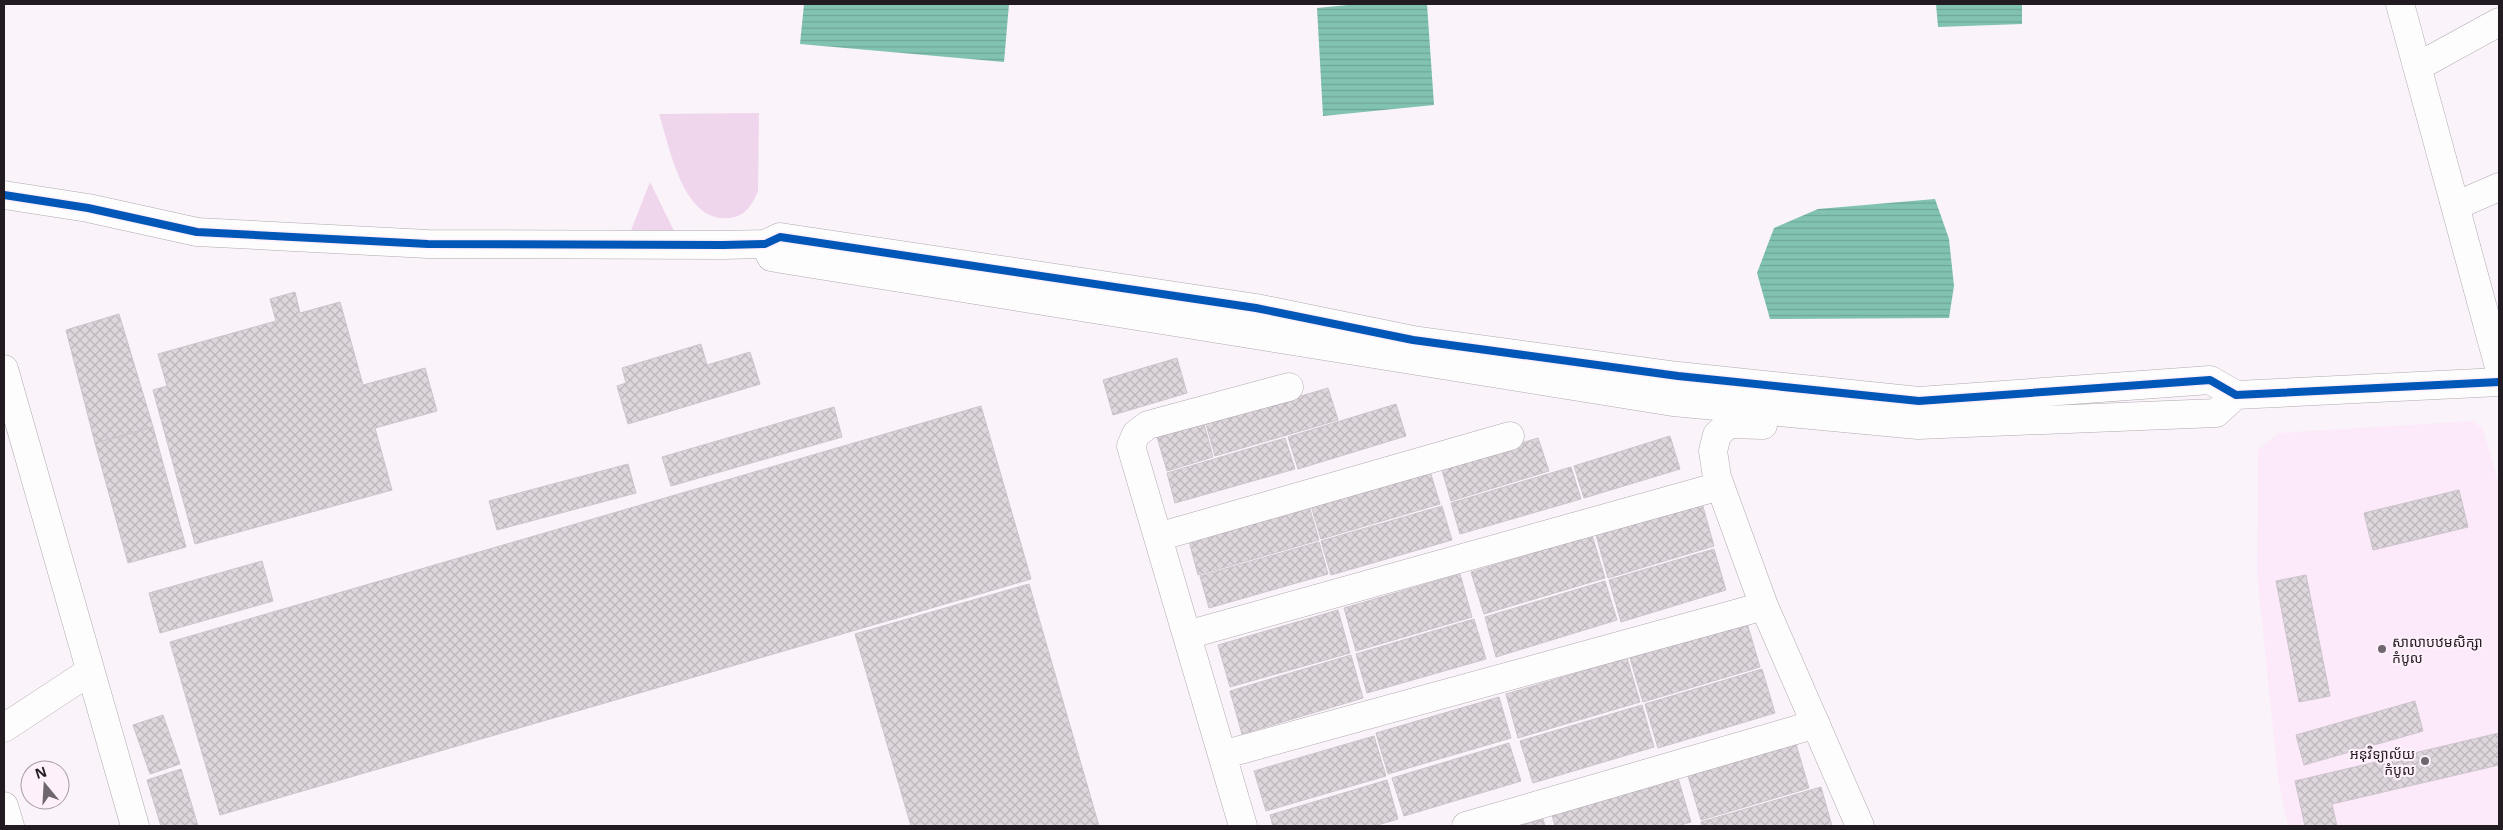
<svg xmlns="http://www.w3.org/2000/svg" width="2503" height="830" font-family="'Open Sans','Noto Sans Khmer',sans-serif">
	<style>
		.built { fill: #fceafa }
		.green { fill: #f0d6ed }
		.water { fill: url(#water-rules) }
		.building { fill: url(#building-cross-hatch); stroke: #ccc4ca }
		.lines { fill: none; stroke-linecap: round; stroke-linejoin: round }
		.minor-casing { stroke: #b0a9af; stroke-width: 29 }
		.minor { stroke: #fefdfe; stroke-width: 28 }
		.cycleway-casing { stroke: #fdf0fb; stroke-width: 11 }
		.cycleway { stroke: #0057b8; stroke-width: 8 }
		.poi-dot { fill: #6e676d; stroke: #fdf0fb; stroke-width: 2 }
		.labels { text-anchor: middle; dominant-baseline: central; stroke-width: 4.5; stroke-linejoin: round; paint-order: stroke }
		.poi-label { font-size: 14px; fill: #231b22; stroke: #fdf0fb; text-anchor: start }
	</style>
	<defs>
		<pattern id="water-rules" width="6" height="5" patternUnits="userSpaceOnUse" patternTransform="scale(1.25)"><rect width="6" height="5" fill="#81c3b0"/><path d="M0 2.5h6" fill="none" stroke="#6fa797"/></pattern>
		<pattern id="building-cross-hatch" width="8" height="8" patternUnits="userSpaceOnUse" patternTransform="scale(1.25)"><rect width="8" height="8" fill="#ddd6dc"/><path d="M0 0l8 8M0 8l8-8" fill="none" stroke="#bdb7bc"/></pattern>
	</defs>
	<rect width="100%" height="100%" fill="#faf3f9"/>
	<path class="built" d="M 2473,421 L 2483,429 L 2499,485 L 2499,826 L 2288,826 L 2278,778 L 2257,572 L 2258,450 L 2278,433 Z"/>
	<path class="green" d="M 759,113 L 758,191 C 753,204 745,217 729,218 C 683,223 670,148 659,114 Z
		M 650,182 L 679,241 L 628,238 Z"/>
	<path class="water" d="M 804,4 L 1009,4 L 1004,62 L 800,44 Z
		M 1358,4 L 1427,4 L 1434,105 L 1323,116 L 1317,8 Z
		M 1936,4 L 2022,4 L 2022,24 L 1938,27 Z
		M 1935,199 L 1949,239 L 1954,286 L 1949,318 L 1770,319 L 1757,273 L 1774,228 L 1818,209 Z"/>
	<path class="building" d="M 295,292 L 300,313 L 340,302 L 363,385 L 425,368 L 437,411 L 375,428 L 392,490 L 195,544 L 153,390 L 167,386 L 158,354 L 276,321 L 270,299 Z
		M 119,314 L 153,427 L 95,443 L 66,330 Z
		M 701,344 L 707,365 L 750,352 L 760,384 L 628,424 L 617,386 L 626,383 L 622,368 Z
		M 1177,358 L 1187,393 L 1113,415 L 1103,380 Z
		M 1328,388 L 1338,420 L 1215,456 L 1206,424 Z
		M 1396,404 L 1406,436 L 1298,469 L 1288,437 Z
		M 981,406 L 1031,579 L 220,815 L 170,642 Z
		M 834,407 L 842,437 L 671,486 L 662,457 Z
		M 1204,424 L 1213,457 L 1167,471 L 1157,437 Z
		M 153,427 L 186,547 L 128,563 L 95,443 Z
		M 1670,436 L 1680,469 L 1584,498 L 1574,466 Z
		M 1285,438 L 1295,469 L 1175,503 L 1167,473 Z
		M 1538,438 L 1549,471 L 1451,501 L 1441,467 Z
		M 628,464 L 636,493 L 497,530 L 489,501 Z
		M 1571,467 L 1581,499 L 1460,534 L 1451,503 Z
		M 1430,471 L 1440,504 L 1321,539 L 1311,506 Z
		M 2459,490 L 2468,527 L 2373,550 L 2364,513 Z
		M 1702,503 L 1714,546 L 1608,578 L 1596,535 Z
		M 1309,506 L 1319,540 L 1198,575 L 1189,541 Z
		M 1442,506 L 1452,540 L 1331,575 L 1321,541 Z
		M 1592,535 L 1605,578 L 1484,614 L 1471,572 Z
		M 1319,542 L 1328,574 L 1209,608 L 1200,576 Z
		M 1714,549 L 1726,590 L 1621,622 L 1609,580 Z
		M 262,561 L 273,601 L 160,633 L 149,593 Z
		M 1460,574 L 1472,617 L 1356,651 L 1344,608 Z
		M 2306,575 L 2330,696 L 2299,702 L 2276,581 Z
		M 1605,581 L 1617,620 L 1496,657 L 1485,617 Z
		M 1029,584 L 1099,826 L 911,826 L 855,634 Z
		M 1338,610 L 1350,653 L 1230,687 L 1218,645 Z
		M 1474,619 L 1486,659 L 1367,693 L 1356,654 Z
		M 1747,623 L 1760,667 L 1643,702 L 1630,658 Z
		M 1351,655 L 1363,698 L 1242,734 L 1230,691 Z
		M 1627,658 L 1640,702 L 1518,738 L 1506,694 Z
		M 1762,669 L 1775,713 L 1658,748 L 1645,704 Z
		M 1499,697 L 1511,738 L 1388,774 L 1376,733 Z
		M 2415,701 L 2423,731 L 2304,765 L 2296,735 Z
		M 1642,705 L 1654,747 L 1533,783 L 1520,741 Z
		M 163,715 L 180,764 L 150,774 L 133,725 Z
		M 2499,733 L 2499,765 L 2332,804 L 2337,826 L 2305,826 L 2295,781 Z
		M 1374,736 L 1386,776 L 1266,811 L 1254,771 Z
		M 1509,743 L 1521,781 L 1404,816 L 1392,778 Z
		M 1796,744 L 1809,788 L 1701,820 L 1688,776 Z
		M 181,769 L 198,826 L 161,826 L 147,780 Z
		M 1678,778 L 1691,822 L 1678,826 L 1555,826 L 1552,815 Z
		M 1387,780 L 1398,819 L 1374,826 L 1273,826 L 1270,815 Z
		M 1821,787 L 1832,826 L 1702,826 L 1701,822 Z
		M 1543,819 L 1545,826 L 1518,826 Z"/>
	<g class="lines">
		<defs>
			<path id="minor" d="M 2400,4 L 2499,367
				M 2417,67 L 2499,22
				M 4,195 L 88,208 L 197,232 L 428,244 L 723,245 L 765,244 L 780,237 L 1256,308 L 1413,340 L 1678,376 L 1919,401 L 2210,380 L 2236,395 L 2499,382
				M 2455,206 L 2499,187
				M 765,244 L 771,257 L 782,259 L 1673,402 L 1918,425 L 2216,413 L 2236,395
				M 4,369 L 135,826
				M 1763,425 L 1728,424 L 1717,435 L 1713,451 L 1717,477 L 1764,606 L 1860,826
				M 1158,537 L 1510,436
				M 1187,635 L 1720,486
				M 4,728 L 89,672
				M 1222,755 L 1764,606
				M 4,806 L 10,826
				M 1243,826 L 1131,446 L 1136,434 L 1148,425 L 1289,387
				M 1466,826 L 1816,724"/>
		</defs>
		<use href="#minor" class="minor-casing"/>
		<use href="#minor" class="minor"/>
		<defs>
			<path id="cycleway" d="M 4,195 L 88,208 L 197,232 L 428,244 L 723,245 L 765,244 L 780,237 L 1256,308 L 1413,340 L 1678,376 L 1919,401 L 2210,380 L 2236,395 L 2499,382"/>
		</defs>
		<use href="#cycleway" class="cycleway-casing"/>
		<use href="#cycleway" class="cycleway"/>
	</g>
	<g class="poi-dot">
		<circle cx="2382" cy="649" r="5"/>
		<circle cx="2425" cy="761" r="5"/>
	</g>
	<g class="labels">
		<g class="poi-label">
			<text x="2392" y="641">សាលាបឋមសិក្សា<tspan x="2392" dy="16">កំបូល</tspan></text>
			<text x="2415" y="753" text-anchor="end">អនុវិទ្យាល័យ<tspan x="2415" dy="16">កំបូល</tspan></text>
		</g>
	</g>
	<rect width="2503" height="830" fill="none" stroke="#231b22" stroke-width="10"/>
	<g transform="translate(45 785) rotate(342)"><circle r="24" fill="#fdf0fb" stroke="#a69ba4"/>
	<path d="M0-4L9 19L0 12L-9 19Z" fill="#6e676d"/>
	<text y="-8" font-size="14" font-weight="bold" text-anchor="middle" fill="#231b22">N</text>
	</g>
</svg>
